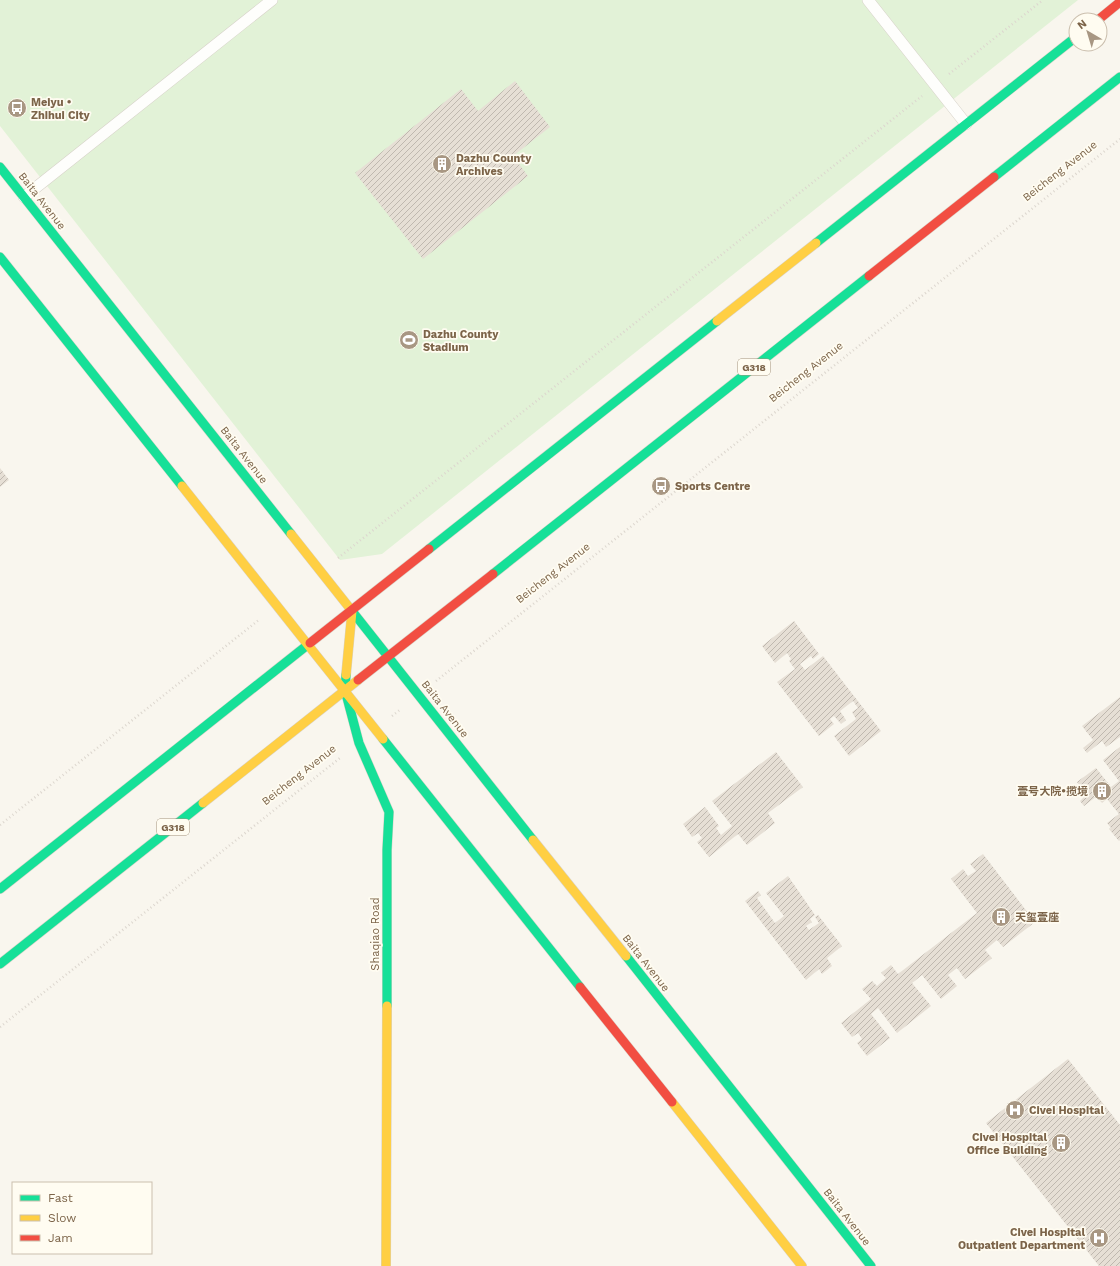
<svg xmlns="http://www.w3.org/2000/svg" width="1120" height="1266" font-family="'Work Sans','Noto Sans SC',sans-serif">
	<style>
		.green { fill: #e2f2d7 }
		.building { fill: url(#building-hatch) }
		.lines { fill: none; stroke-linecap: round; stroke-linejoin: round }
		.lane-casing { stroke: #d7d2c9; stroke-width: 12 }
		.fast-casing { stroke: #d8d2c8; stroke-width: 10 }
		.slow-casing { stroke: #d8d2c8; stroke-width: 10 }
		.jam-casing { stroke: #d8d2c8; stroke-width: 10 }
		.path { stroke: #dcd6ce; stroke-width: 2.5; stroke-dasharray: 1 3; stroke-linecap: butt }
		.lane { stroke: #fefefc; stroke-width: 11 }
		.fast { stroke: #16e098; stroke-width: 9 }
		.slow { stroke: #ffcf43; stroke-width: 9 }
		.jam { stroke: #f24e42; stroke-width: 9 }
		.labels { text-anchor: middle; dominant-baseline: central; stroke-width: 3.5; stroke-linejoin: round; paint-order: stroke }
		.shield { fill: #fffcf1; stroke: #a3927b; stroke-width: 1 }
		.shield-label { font-size: 10px; font-weight: bold; fill: #7c6449 }
		.poi-label { font-size: 11px; font-weight: bold; fill: #7c6449; stroke: #fffcf1; text-anchor: start }
		.street-label { font-size: 11px; fill: #7c6449; stroke: #fffcf1 }
	</style>
	<defs>
		<pattern id="building-hatch" width="6" height="6" patternUnits="userSpaceOnUse"><rect width="6" height="6" fill="#e6dfd5"/><path d="M-1 1l2-2M0 6l6-6M5 7l2-2" fill="none" stroke="#bfb8af"/></pattern>
	</defs>
	<rect width="100%" height="100%" fill="#f9f6ee"/>
	<path class="green" d="M 0,0 L 1078,0 L 382,554 L 340,560 L 0,126 Z"/>
	<path class="building" d="M 515,81 L 550,127 L 513,156 L 528,176 L 423,259 L 355,173 L 461,89 L 478,111 Z
		M 0,468 L 9,480 L 0,487 Z
		M 794,621 L 819,654 L 813,659 L 811,656 L 800,664 L 805,670 L 823,656 L 881,731 L 849,756 L 834,736 L 856,719 L 852,712 L 858,708 L 853,701 L 840,711 L 846,720 L 841,724 L 834,716 L 830,719 L 834,724 L 819,736 L 777,682 L 795,669 L 789,661 L 791,659 L 787,653 L 775,663 L 762,646 Z
		M 1120,697 L 1120,737 L 1106,747 L 1102,741 L 1087,753 L 1083,748 L 1093,740 L 1082,726 Z
		M 1120,747 L 1120,840 L 1119,841 L 1109,829 L 1111,828 L 1107,823 L 1119,814 L 1107,799 L 1102,803 L 1097,796 L 1084,806 L 1080,801 L 1086,795 L 1077,782 L 1096,768 L 1111,787 L 1119,781 L 1103,760 Z
		M 776,752 L 803,787 L 768,813 L 775,823 L 747,845 L 738,834 L 709,857 L 697,842 L 702,838 L 698,833 L 692,837 L 683,824 L 705,807 L 719,826 L 716,828 L 721,835 L 732,826 L 712,801 Z
		M 983,854 L 1035,922 L 1003,947 L 997,940 L 985,950 L 992,958 L 965,979 L 957,968 L 948,975 L 957,986 L 941,999 L 922,975 L 912,983 L 931,1006 L 897,1033 L 878,1008 L 871,1014 L 890,1038 L 867,1056 L 857,1043 L 862,1039 L 858,1033 L 852,1037 L 841,1023 L 871,999 L 862,989 L 872,981 L 877,986 L 886,978 L 881,973 L 891,965 L 898,974 L 977,913 L 951,879 L 963,869 L 968,876 L 976,871 L 970,864 Z
		M 788,876 L 815,915 L 810,919 L 812,922 L 806,926 L 809,930 L 819,923 L 815,917 L 818,915 L 842,946 L 827,958 L 832,966 L 822,974 L 819,969 L 806,980 L 745,901 L 758,891 L 761,895 L 757,898 L 775,923 L 784,916 L 766,893 Z
		M 1068,1059 L 1120,1125 L 1120,1266 L 1099,1266 L 986,1123 Z"/>
	<g class="lines">
		<defs>
			<path id="lane" d="M 868,0 L 966,124
				M 24,197 L 272,0"/>
			<path id="fast" d="M 0,167 L 291,534
				M 994,177 L 1120,77
				M 816,243 L 1076,37
				M 0,257 L 182,486
				M 429,549 L 717,321
				M 493,574 L 869,276
				M 352,611 L 533,840
				M 346,675 L 345,690 L 359,743 L 389,812 L 387,850 L 387,1006
				M 383,739 L 580,987
				M 0,889 L 310,643
				M 626,956 L 871,1266
				M 0,964 L 203,803"/>
			<path id="slow" d="M 717,321 L 816,243
				M 182,486 L 308,645
				M 291,534 L 352,611 L 346,675
				M 308,645 L 383,739
				M 203,803 L 358,680
				M 533,840 L 626,956
				M 672,1102 L 802,1266
				M 386,1266 L 387,1006"/>
			<path id="jam" d="M 1098,20 L 1120,2
				M 869,276 L 994,177
				M 310,643 L 429,549
				M 358,680 L 493,574
				M 580,987 L 672,1102"/>
		</defs>
		<use href="#lane" class="lane-casing"/>
		<use href="#fast" class="fast-casing"/>
		<use href="#slow" class="slow-casing"/>
		<use href="#jam" class="jam-casing"/>
		<path class="path" d="M 949,74 L 1043,0
			M 338,558 L 922,96
			M 436,681 L 1120,139
			M 392,716 L 401,709
			M 0,825 L 260,619
			M 0,1027 L 340,758"/>
		<use href="#lane" class="lane"/>
		<use href="#fast" class="fast"/>
		<use href="#slow" class="slow"/>
		<use href="#jam" class="jam"/>
	</g>
	<defs>
		<symbol id="bus-disc" viewBox="-11 -11 22 22"><circle r="9.5" fill="#a89783" stroke="#fffcf1"/><path d="M-5-6H5V4H4V6H2V4H-2V6H-4V4H-5ZM-3.5-4V0h7V-4ZM-3.5 1.2v1.5H-2V1.2ZM2 1.2v1.5H3.5V1.2Z" fill="#fff"/></symbol>
		<symbol id="building-disc" viewBox="-11 -11 22 22"><circle r="9.5" fill="#a89783" stroke="#fffcf1"/><path d="M-4-6H4V6H1V3H-1V6H-4ZM-2.5-4.3h1.7v1.8h-1.7ZM.8-4.3h1.7v1.8H.8ZM-2.5-1h1.7V.8h-1.7ZM.8-1h1.7V.8H.8Z" fill="#fff"/></symbol>
		<symbol id="stadium-disc" viewBox="-11 -11 22 22"><circle r="9.5" fill="#a89783" stroke="#fffcf1"/><path d="M0-5a6.5 5 0 1 0 0 10a6.5 5 0 1 0 0-10ZM-3.5-1.8h7v3.6h-7Z" fill="#fff"/></symbol>
		<symbol id="hospital-disc" viewBox="-11 -11 22 22"><circle r="9.5" fill="#a89783" stroke="#fffcf1"/><path d="M-5-5h3v3.5h4V-5h3V5h-3V1.5h-4V5h-3Z" fill="#fff"/></symbol>
	</defs>
	<g fill-rule="evenodd">
		<use href="#bus-disc" x="6" y="97" width="22" height="22"/>
		<use href="#building-disc" x="431" y="153" width="22" height="22"/>
		<use href="#stadium-disc" x="398" y="329" width="22" height="22"/>
		<use href="#bus-disc" x="650" y="475" width="22" height="22"/>
		<use href="#building-disc" x="1091" y="780" width="22" height="22"/>
		<use href="#building-disc" x="990" y="906" width="22" height="22"/>
		<use href="#hospital-disc" x="1004" y="1099" width="22" height="22"/>
		<use href="#building-disc" x="1050" y="1132" width="22" height="22"/>
		<use href="#hospital-disc" x="1088" y="1227" width="22" height="22"/>
	</g>
	<g class="labels">
		<g class="shield">
			<rect x="738" y="359" width="32" height="16" rx="3"/>
			<rect x="157" y="819" width="32" height="16" rx="3"/>
		</g>
		<g class="shield-label">
			<text x="754" y="367">G318</text>
			<text x="173" y="827">G318</text>
		</g>
		<g class="poi-label">
			<text x="31" y="102">Meiyu •<tspan x="31" dy="13">Zhihui City</tspan></text>
			<text x="456" y="158">Dazhu County<tspan x="456" dy="13">Archives</tspan></text>
			<text x="423" y="334">Dazhu County<tspan x="423" dy="13">Stadium</tspan></text>
			<text x="675" y="486">Sports Centre</text>
			<text x="1088" y="791" text-anchor="end">壹号大院•揽境</text>
			<text x="1015" y="917">天玺壹座</text>
			<text x="1029" y="1110">Civei Hospital</text>
			<text x="1047" y="1137" text-anchor="end">Civei Hospital<tspan x="1047" dy="13">Office Building</tspan></text>
			<text x="1085" y="1232" text-anchor="end">Civei Hospital<tspan x="1085" dy="13">Outpatient Department</tspan></text>
		</g>
		<g class="street-label">
			<text transform="translate(1060 171) rotate(-38)">Beicheng Avenue</text>
			<text transform="translate(42 201) rotate(52)">Baita Avenue</text>
			<text transform="translate(806 372) rotate(-38)">Beicheng Avenue</text>
			<text transform="translate(244 455) rotate(52)">Baita Avenue</text>
			<text transform="translate(553 573) rotate(-38)">Beicheng Avenue</text>
			<text transform="translate(445 709) rotate(52)">Baita Avenue</text>
			<text transform="translate(299 775) rotate(-38)">Beicheng Avenue</text>
			<text transform="translate(375 934) rotate(-90)">Shaqiao Road</text>
			<text transform="translate(646 963) rotate(52)">Baita Avenue</text>
			<text transform="translate(847 1217) rotate(52)">Baita Avenue</text>
		</g>
	</g>
	<rect x="12" y="1182" width="140" height="72" fill="#fffcf1" stroke="#cbbfae"/>
	<rect x="20" y="1195" width="20" height="6" fill="#16e098" stroke="#cbbfae"/>
	<text x="48" y="1202" font-size="12" fill="#7c6449">Fast</text>
	<rect x="20" y="1215" width="20" height="6" fill="#ffcf43" stroke="#cbbfae"/>
	<text x="48" y="1222" font-size="12" fill="#7c6449">Slow</text>
	<rect x="20" y="1235" width="20" height="6" fill="#f24e42" stroke="#cbbfae"/>
	<text x="48" y="1242" font-size="12" fill="#7c6449">Jam</text>
	<g transform="translate(1088 32) rotate(322)"><circle r="19" fill="#fffcf1" stroke="#cbbfae"/>
	<path d="M0-3L7 15L0 10L-7 15Z" fill="#a89783"/>
	<text y="-6" font-size="11" font-weight="bold" text-anchor="middle" fill="#7c6449">N</text>
	</g>
</svg>
